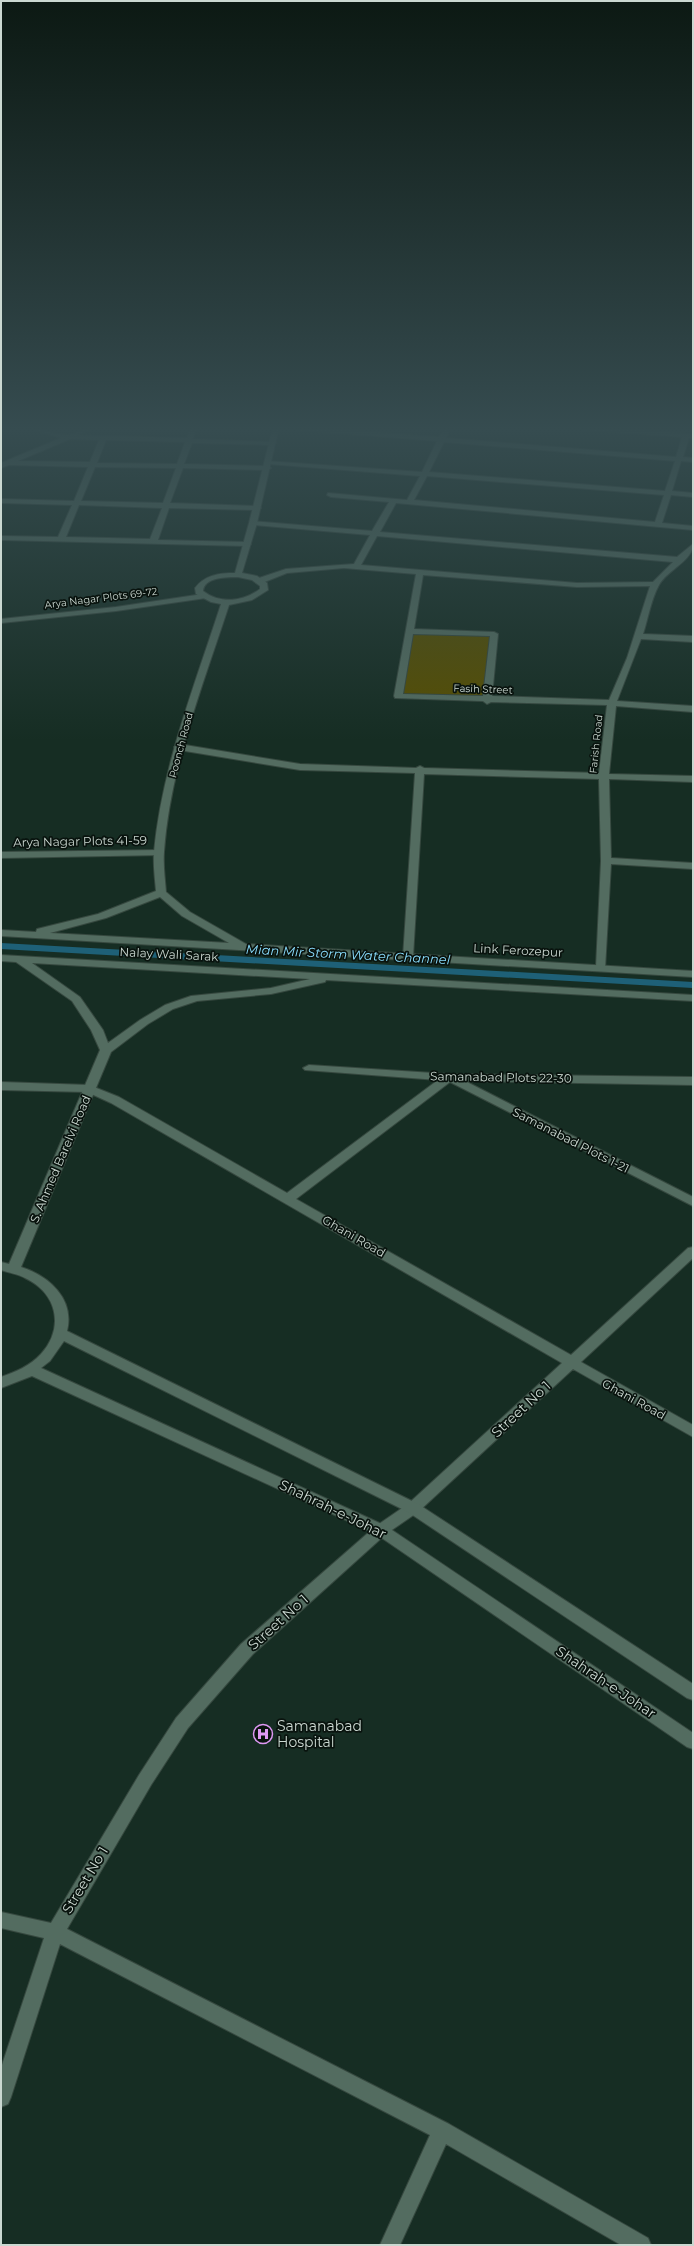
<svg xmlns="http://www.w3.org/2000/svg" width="694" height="2246" font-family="Montserrat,sans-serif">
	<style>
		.green { fill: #564e00 }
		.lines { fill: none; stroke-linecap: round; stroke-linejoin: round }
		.stream { stroke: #1e6077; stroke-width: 6 }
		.street-casing { stroke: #36483f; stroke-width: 2 }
		.secondary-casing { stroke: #36483f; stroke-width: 2 }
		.street { fill: #536c60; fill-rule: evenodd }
		.secondary { fill: #536c60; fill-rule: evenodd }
		.labels { text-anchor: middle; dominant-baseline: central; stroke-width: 3.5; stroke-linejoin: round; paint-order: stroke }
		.far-street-label { font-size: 10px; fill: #cbd8d1; stroke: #09130e }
		.street-label { font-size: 12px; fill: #cbd8d1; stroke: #09130e }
		.water-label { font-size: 13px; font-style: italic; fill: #8addfe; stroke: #09130e }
		.near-street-label { font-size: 14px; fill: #cbd8d1; stroke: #09130e }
		.near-poi-label { font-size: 14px; fill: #cbd8d1; stroke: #09130e; text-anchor: start }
	</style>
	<rect width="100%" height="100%" fill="#162d23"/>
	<path class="green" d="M 410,631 L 494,634 L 487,701 L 398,696 Z"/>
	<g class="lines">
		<path class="stream" d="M 1,946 L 693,985"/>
		<defs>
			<path id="street" d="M 25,427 C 37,427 59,436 68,435 C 78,433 85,427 95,427 L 78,435 L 187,438 L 191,427 L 197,427 L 193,439 L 275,442 L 276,443 L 273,445 L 192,443 L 184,464 L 267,466 L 271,468 L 267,470 L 183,468 L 170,503 L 257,506 L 261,508 L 257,510 L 169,508 L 158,540 L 247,542 L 251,544 L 247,546 L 1,540 L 1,536 L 58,537 L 72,505 L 1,503 L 1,499 L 74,501 L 88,467 L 9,465 L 1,468 L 1,463 L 61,438 ZM 70,439 L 99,440 L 90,462 L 18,461 ZM 106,440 L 185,442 L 177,464 L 97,463 ZM 95,467 L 176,468 L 163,503 L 81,501 ZM 79,505 L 162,508 L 150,539 L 66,537 Z
				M 282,427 L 307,427 L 439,437 L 445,427 L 451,427 L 446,438 L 676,457 L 682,437 L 573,429 L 570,427 L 597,427 L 693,434 L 693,438 L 689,438 L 683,457 L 693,458 L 693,462 L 681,461 L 672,491 L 693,493 L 693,497 L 671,495 L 662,523 L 693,526 L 693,530 L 396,503 L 380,532 L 677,557 L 693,544 C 693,561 667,570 659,585 C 651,599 648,619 643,634 L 693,636 L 693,642 L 641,639 L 617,701 L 693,706 L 693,712 L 616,706 L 609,774 L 693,776 L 693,782 L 609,779 L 611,858 L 693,863 L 693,869 L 611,864 L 605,969 L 601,970 L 596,967 L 601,861 L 599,779 L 424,774 L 413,957 L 408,960 L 403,957 L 415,773 L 300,770 L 179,750 L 174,747 L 179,744 L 300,764 L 416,768 L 420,766 L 424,768 L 599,773 L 607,705 L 491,702 L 487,704 L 483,701 L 395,698 L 394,696 L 416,574 L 344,568 L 287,573 L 262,583 L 256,583 L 256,579 L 286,569 L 354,564 L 370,535 L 253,525 L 250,525 L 250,521 L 372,531 L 389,502 L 331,497 L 327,495 L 328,493 L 407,500 L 420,476 L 268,464 L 266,463 L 266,461 L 422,472 L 437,441 L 285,429 ZM 444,442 L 675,461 L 665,491 L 429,472 ZM 427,476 L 664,495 L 655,522 L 414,500 ZM 377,536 L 673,562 L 653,582 L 577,583 L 361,565 ZM 423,575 L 577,587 L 650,586 L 627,658 L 609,700 L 492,696 L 498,634 L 494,632 L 414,629 ZM 413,634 L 490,636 L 483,696 L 403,694 Z
				M 203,594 L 207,596 L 206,598 L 116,611 L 1,623 L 1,619 L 116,607 Z
				M 159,850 L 163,851 L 163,855 L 1,858 L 1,852 Z
				M 309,1065 L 449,1074 L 693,1077 L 693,1085 L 465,1081 L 693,1197 L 693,1206 L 450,1082 L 296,1199 L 571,1355 L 688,1248 L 693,1247 L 693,1258 L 581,1362 L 693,1425 L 693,1437 L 573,1369 L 418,1512 L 386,1534 L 253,1654 L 188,1728 L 151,1785 L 67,1929 L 449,2124 L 648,2238 L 651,2245 L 621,2245 L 446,2144 L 400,2245 L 380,2245 L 430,2135 L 60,1944 L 11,2097 L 8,2104 L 1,2107 L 1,2068 L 44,1938 L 1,1928 L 1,1912 L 51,1923 L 139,1775 L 176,1718 L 241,1644 L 376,1526 L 408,1504 L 562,1363 L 111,1103 L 87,1092 L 1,1090 L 1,1082 L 89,1085 L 119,1097 L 287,1193 L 438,1080 L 305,1070 L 303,1068 Z"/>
			<path id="secondary" d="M 273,427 L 279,427 L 257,523 L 242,573 L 257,576 L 267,583 L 268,590 L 252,600 L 229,605 C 203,685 170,767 164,852 C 163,865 165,879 166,892 L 190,912 L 246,944 L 693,971 L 693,977 L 1,936 L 1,930 L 36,932 L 37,929 L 98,914 L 156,891 C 155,879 153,865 154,852 C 162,766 195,685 221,604 L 211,602 L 196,594 L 195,588 C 205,575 219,573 235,573 L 249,523 ZM 238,577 L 252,580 L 260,586 L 260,589 C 243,602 220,604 203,591 C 204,577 227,577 238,577 ZM 160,897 L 182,916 L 229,943 L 50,933 L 106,918 Z
				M 1,955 L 693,995 L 693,1001 L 326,980 L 325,982 L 271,994 L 197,1001 L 173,1009 L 148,1024 L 111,1052 L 21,1267 C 49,1276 75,1299 67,1331 L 418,1504 L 693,1684 L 693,1700 L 687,1698 L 408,1512 L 64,1341 L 50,1361 L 41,1368 L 386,1526 L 693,1733 L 693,1749 L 687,1747 L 376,1534 L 32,1376 L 1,1388 L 1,1377 C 15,1372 30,1366 41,1354 C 65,1327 57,1293 25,1278 C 18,1274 9,1273 1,1270 L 1,1262 L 9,1264 L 100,1050 L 91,1030 L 72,1001 L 16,962 L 1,961 ZM 32,963 L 310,979 L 271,988 L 191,996 L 165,1005 L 140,1020 L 108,1043 L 103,1030 L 80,997 Z"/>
		</defs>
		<use href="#street" class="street-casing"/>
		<use href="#secondary" class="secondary-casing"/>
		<use href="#street" class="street"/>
		<use href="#secondary" class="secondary"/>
	</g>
	<linearGradient id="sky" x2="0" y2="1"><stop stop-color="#0c1913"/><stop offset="0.58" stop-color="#364c50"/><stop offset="1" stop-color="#364c50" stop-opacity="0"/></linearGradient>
	<rect width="694" height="741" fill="url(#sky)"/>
	<defs>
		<symbol id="hospital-ring" viewBox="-11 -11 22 22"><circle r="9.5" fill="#09130e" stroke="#de98f3" stroke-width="1.5"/><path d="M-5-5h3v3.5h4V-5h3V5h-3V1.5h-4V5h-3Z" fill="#de98f3"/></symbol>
	</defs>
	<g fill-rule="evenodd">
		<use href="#hospital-ring" x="252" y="1723" width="22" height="22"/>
	</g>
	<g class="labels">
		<g class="far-street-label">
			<text transform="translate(101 598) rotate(-7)">Arya Nagar Plots 69-72</text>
			<text transform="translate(483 689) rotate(2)">Fasih Street</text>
			<text transform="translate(596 744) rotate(-84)">Farish Road</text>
			<text transform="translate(181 745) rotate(-75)">Poonch Road</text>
		</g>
		<g class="street-label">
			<text transform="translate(80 841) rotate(-1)">Arya Nagar Plots 41-59</text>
			<text transform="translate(518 950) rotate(3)">Link Ferozepur</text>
			<text transform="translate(169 954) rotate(3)">Nalay Wali Sarak</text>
			<text transform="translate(501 1077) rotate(1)">Samanabad Plots 22-30</text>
			<text transform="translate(571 1140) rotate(27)">Samanabad Plots 1-21</text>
			<text transform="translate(60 1159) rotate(-67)">S. Ahmed Barelvi Road</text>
			<text transform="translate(354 1236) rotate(30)">Ghani Road</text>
			<text transform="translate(634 1399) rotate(29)">Ghani Road</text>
		</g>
		<g class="water-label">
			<text transform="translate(348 954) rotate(3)">Mian Mir Storm Water Channel</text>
		</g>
		<g class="near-street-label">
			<text transform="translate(521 1409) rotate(-43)">Street No 1</text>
			<text transform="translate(333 1509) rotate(26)">Shahrah-e-Johar</text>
			<text transform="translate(278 1622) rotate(-42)">Street No 1</text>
			<text transform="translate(606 1682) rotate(34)">Shahrah-e-Johar</text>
			<text transform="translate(85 1880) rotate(-59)">Street No 1</text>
		</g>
		<g class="near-poi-label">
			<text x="277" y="1726">Samanabad<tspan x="277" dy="16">Hospital</tspan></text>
		</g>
	</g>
	<rect width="694" height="2246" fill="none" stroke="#cbd8d1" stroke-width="4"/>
</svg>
